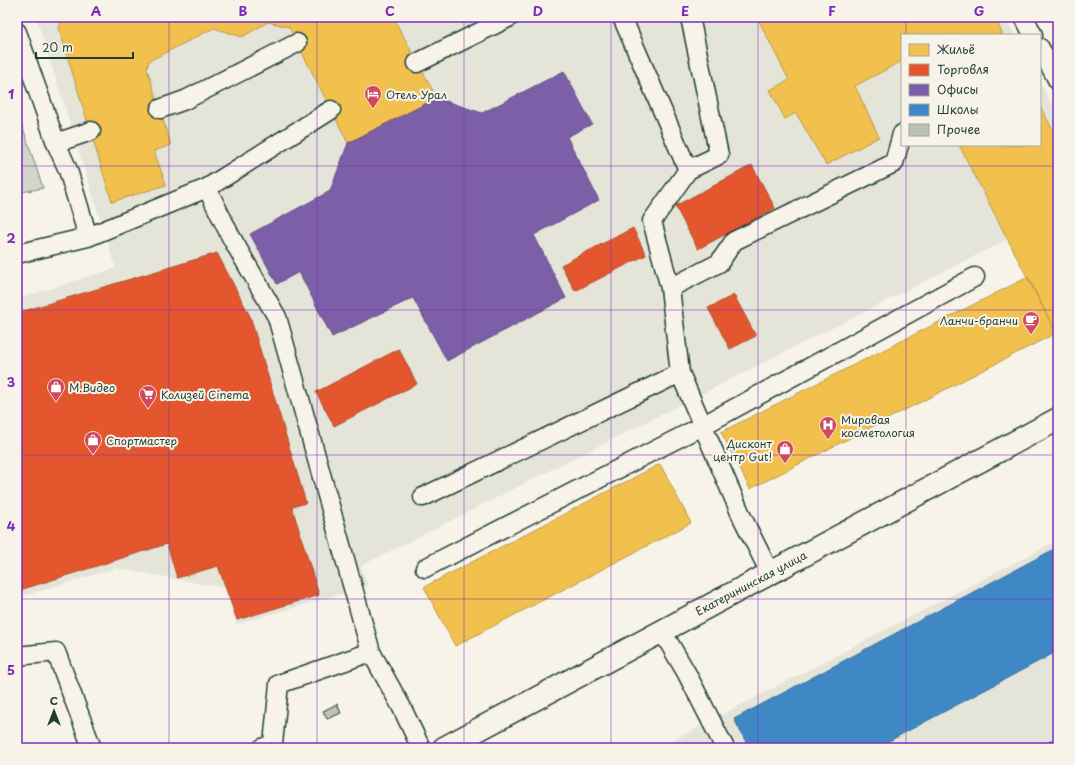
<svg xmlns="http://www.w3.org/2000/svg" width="1075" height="765" font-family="'Playpen Sans',sans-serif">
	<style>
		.built { fill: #e5e4d9 }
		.green { fill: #d3d5ca; stroke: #79897f }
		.homes { fill: #f2c14e; stroke: #b39946 }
		.shops { fill: #e4572e; stroke: #a94f30 }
		.offices { fill: #7b5ea7; stroke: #5f5484 }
		.schools { fill: #3f88c5; stroke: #35729a }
		.building { fill: #bbc1b6; stroke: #1f3d34 }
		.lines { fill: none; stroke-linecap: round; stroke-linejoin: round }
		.lane-casing { stroke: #1f3d34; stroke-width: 21 }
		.primary-casing { stroke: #1f3d34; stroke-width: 25 }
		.lane { stroke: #f7f3e8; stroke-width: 18 }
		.primary { stroke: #f7f3e8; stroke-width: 22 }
		.grid { fill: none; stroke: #7b2cbf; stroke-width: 1; stroke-opacity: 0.55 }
		.labels { text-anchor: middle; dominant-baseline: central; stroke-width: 4; stroke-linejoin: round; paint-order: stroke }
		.poi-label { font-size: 11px; fill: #1f3d34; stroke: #f7f3e8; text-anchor: start }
		.street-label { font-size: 11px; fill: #1f3d34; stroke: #f7f3e8 }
		.neatline { fill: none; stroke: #7b2cbf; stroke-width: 1.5 }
		.grid-label { font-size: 13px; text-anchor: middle; font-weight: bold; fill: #7b2cbf }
	</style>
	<rect width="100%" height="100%" fill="#f7f3e8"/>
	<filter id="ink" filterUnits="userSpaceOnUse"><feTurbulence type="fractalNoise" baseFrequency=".025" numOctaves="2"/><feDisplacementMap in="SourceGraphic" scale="8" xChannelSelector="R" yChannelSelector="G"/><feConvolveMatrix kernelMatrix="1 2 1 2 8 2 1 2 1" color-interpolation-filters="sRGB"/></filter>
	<g filter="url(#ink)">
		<path class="built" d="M 36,17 L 1005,17 L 1015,35 L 902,35 L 902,145 L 1040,145 L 1040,82 L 1058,116 L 1058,214 L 361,566 L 368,586 L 237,624 L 224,588 L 116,568 L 17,598 L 17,299 L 116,268 Z
			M 1058,540 L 1058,748 L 658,748 Z"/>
		<path class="green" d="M 17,110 L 43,188 L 17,193 Z"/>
		<path class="homes" d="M 62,17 L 393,17 L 437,98 L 348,143 L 289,27 L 268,22 L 242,37 L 214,28 L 149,61 L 147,69 L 171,145 L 154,151 L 166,185 L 112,202 L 59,29 Z
			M 757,17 L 994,17 L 1003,35 L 902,35 L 902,61 L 855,86 L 879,137 L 826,165 L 796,113 L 785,119 L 770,90 L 789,80 Z
			M 1040,106 L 1058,140 L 1058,332 L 1056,333 L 959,145 L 1040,145 Z
			M 1028,277 L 1056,333 L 750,489 L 721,432 Z
			M 660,464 L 691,523 L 455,646 L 424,587 Z"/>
		<path class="shops" d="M 752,165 L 775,208 L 698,249 L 675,206 Z
			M 633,228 L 646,255 L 575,291 L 561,265 Z
			M 217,253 L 250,316 L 306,503 L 292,507 L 319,595 L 237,620 L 218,566 L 177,578 L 167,544 L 17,591 L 17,313 Z
			M 734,295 L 756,336 L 730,349 L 708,308 Z
			M 399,349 L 417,384 L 334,426 L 316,392 Z"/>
		<path class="offices" d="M 564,71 L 592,124 L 567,137 L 599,200 L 534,235 L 566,298 L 447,361 L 413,298 L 332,337 L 299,272 L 277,284 L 250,234 L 330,191 L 348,143 L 437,98 L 482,113 Z"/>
		<path class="schools" d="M 1058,547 L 1058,651 L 876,748 L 749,748 L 734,719 Z
			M 1058,737 L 1058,748 L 1037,748 Z
			M 690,743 L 693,748 L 681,748 Z"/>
		<path class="building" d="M 337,704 L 341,713 L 327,719 L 323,711 Z"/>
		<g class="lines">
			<defs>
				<path id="lane" d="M 622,17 L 688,170 L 652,221 L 670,288 L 680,373
					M 1024,17 L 1033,35
					M 17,32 L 56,143 L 68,170 L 88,237
					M 1040,48 L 1058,81
					M 417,63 L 510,17
					M 160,109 L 185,100 L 297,43
					M 56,143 L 91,131
					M 688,170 L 719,155 L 690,17
					M 207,188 L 231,237 L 277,317 L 371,652 L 401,706 L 421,748
					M 17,254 L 88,237 L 207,188 L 331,110
					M 670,288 L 719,263 L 734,241 L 894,163 L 902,134
					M 423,497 L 680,373 L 742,517 L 770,573
					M 425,568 L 702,426 L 975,277
					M 662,631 L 686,672 L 725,748
					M 17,656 L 56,652 L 92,748
					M 262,748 L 273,744 L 279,684 L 371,652"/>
				<path id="primary" d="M 444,748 L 1058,419"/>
			</defs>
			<use href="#lane" class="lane-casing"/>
			<use href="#primary" class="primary-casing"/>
			<use href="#lane" class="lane"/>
			<use href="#primary" class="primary"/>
		</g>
	</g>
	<path class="grid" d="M 169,17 L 169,748M 317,17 L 317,748M 464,17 L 464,748M 611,17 L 611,748M 758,17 L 758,748M 906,17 L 906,35M 906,145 L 906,748M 17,166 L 1058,166M 17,310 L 1058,310M 17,455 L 1058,455M 17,599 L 1058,599"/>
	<defs>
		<symbol id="hotel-pin" viewBox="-11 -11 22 30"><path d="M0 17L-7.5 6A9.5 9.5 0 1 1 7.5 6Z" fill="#d1495b" stroke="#f7f3e8"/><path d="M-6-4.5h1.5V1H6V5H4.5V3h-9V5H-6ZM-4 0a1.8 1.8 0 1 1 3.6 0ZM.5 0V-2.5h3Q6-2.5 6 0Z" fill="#fff"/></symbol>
		<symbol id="cafe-pin" viewBox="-11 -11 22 30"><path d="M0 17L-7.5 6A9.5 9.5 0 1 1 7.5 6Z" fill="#d1495b" stroke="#f7f3e8"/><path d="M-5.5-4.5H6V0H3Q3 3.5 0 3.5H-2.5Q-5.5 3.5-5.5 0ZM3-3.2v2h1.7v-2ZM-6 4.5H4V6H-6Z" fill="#fff"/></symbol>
		<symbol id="shop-pin" viewBox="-11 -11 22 30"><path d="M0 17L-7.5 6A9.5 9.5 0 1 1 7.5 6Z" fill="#d1495b" stroke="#f7f3e8"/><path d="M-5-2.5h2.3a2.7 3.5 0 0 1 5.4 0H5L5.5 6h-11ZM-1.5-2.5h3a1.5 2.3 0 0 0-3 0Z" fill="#fff"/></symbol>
		<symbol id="supermarket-pin" viewBox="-11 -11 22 30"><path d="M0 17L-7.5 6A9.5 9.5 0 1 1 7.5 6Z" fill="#d1495b" stroke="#f7f3e8"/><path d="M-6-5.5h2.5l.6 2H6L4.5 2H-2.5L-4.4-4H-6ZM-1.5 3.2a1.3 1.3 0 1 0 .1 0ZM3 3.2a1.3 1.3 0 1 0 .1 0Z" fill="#fff"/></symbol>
		<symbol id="hospital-pin" viewBox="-11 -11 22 30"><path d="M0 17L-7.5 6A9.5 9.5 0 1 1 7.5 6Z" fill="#d1495b" stroke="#f7f3e8"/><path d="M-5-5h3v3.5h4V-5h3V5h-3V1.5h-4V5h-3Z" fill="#fff"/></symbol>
	</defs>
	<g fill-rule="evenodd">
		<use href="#hotel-pin" x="363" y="84" width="20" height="27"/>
		<use href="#cafe-pin" x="1021" y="310" width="20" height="27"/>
		<use href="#shop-pin" x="46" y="377" width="20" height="27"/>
		<use href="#supermarket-pin" x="138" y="384" width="20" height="27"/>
		<use href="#hospital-pin" x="818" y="415" width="20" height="27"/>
		<use href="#shop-pin" x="83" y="430" width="20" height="27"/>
		<use href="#shop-pin" x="775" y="439" width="20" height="27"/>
	</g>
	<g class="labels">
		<g class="poi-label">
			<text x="386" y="94">Отель Урал</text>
			<text x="1018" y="320" text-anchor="end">Ланчи-бранчи</text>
			<text x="69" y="387">М.Видео</text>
			<text x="161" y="394">Колизей Cinema</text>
			<text x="841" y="419">Мировая<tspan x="841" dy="13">косметология</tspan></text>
			<text x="106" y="440">Спортмастер</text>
			<text x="772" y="443" text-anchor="end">Дисконт<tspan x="772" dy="13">центр Gut!</tspan></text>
		</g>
		<g class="street-label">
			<text transform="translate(751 583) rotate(-28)">Екатерининская улица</text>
		</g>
	</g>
	<rect width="1075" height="765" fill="none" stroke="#f7f3e8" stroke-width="44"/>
	<rect x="901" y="34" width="140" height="112" fill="#f7f3e8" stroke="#a1aaa0"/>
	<rect x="909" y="44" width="20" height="12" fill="#f2c14e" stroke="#a1aaa0"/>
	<text x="937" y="54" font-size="12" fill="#1f3d34">Жильё</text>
	<rect x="909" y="64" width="20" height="12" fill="#e4572e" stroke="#a1aaa0"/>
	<text x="937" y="74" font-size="12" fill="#1f3d34">Торговля</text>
	<rect x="909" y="84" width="20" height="12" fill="#7b5ea7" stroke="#a1aaa0"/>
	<text x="937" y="94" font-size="12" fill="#1f3d34">Офисы</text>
	<rect x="909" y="104" width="20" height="12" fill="#3f88c5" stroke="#a1aaa0"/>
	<text x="937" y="114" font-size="12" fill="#1f3d34">Школы</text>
	<rect x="909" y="124" width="20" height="12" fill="#bbc1b6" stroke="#a1aaa0"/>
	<text x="937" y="134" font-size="12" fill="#1f3d34">Прочее</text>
	<g transform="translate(54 711)" stroke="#f7f3e8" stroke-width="3" paint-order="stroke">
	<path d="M0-3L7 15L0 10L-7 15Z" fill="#1f3d34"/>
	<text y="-6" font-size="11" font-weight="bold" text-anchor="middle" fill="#1f3d34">С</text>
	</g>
	<path d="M36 52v6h97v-6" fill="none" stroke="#1f3d34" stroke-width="2"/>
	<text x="42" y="52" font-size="12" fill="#1f3d34" stroke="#f7f3e8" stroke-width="3" paint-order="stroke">20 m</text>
	<rect x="22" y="22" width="1031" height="721" class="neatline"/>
	<g class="grid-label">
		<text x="96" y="16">A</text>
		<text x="243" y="16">B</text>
		<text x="390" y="16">C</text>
		<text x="538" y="16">D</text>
		<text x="685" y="16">E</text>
		<text x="832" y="16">F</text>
		<text x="979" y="16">G</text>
		<text x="11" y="99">1</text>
		<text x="11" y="243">2</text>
		<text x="11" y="387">3</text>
		<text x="11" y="531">4</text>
		<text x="11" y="675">5</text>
	</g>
</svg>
